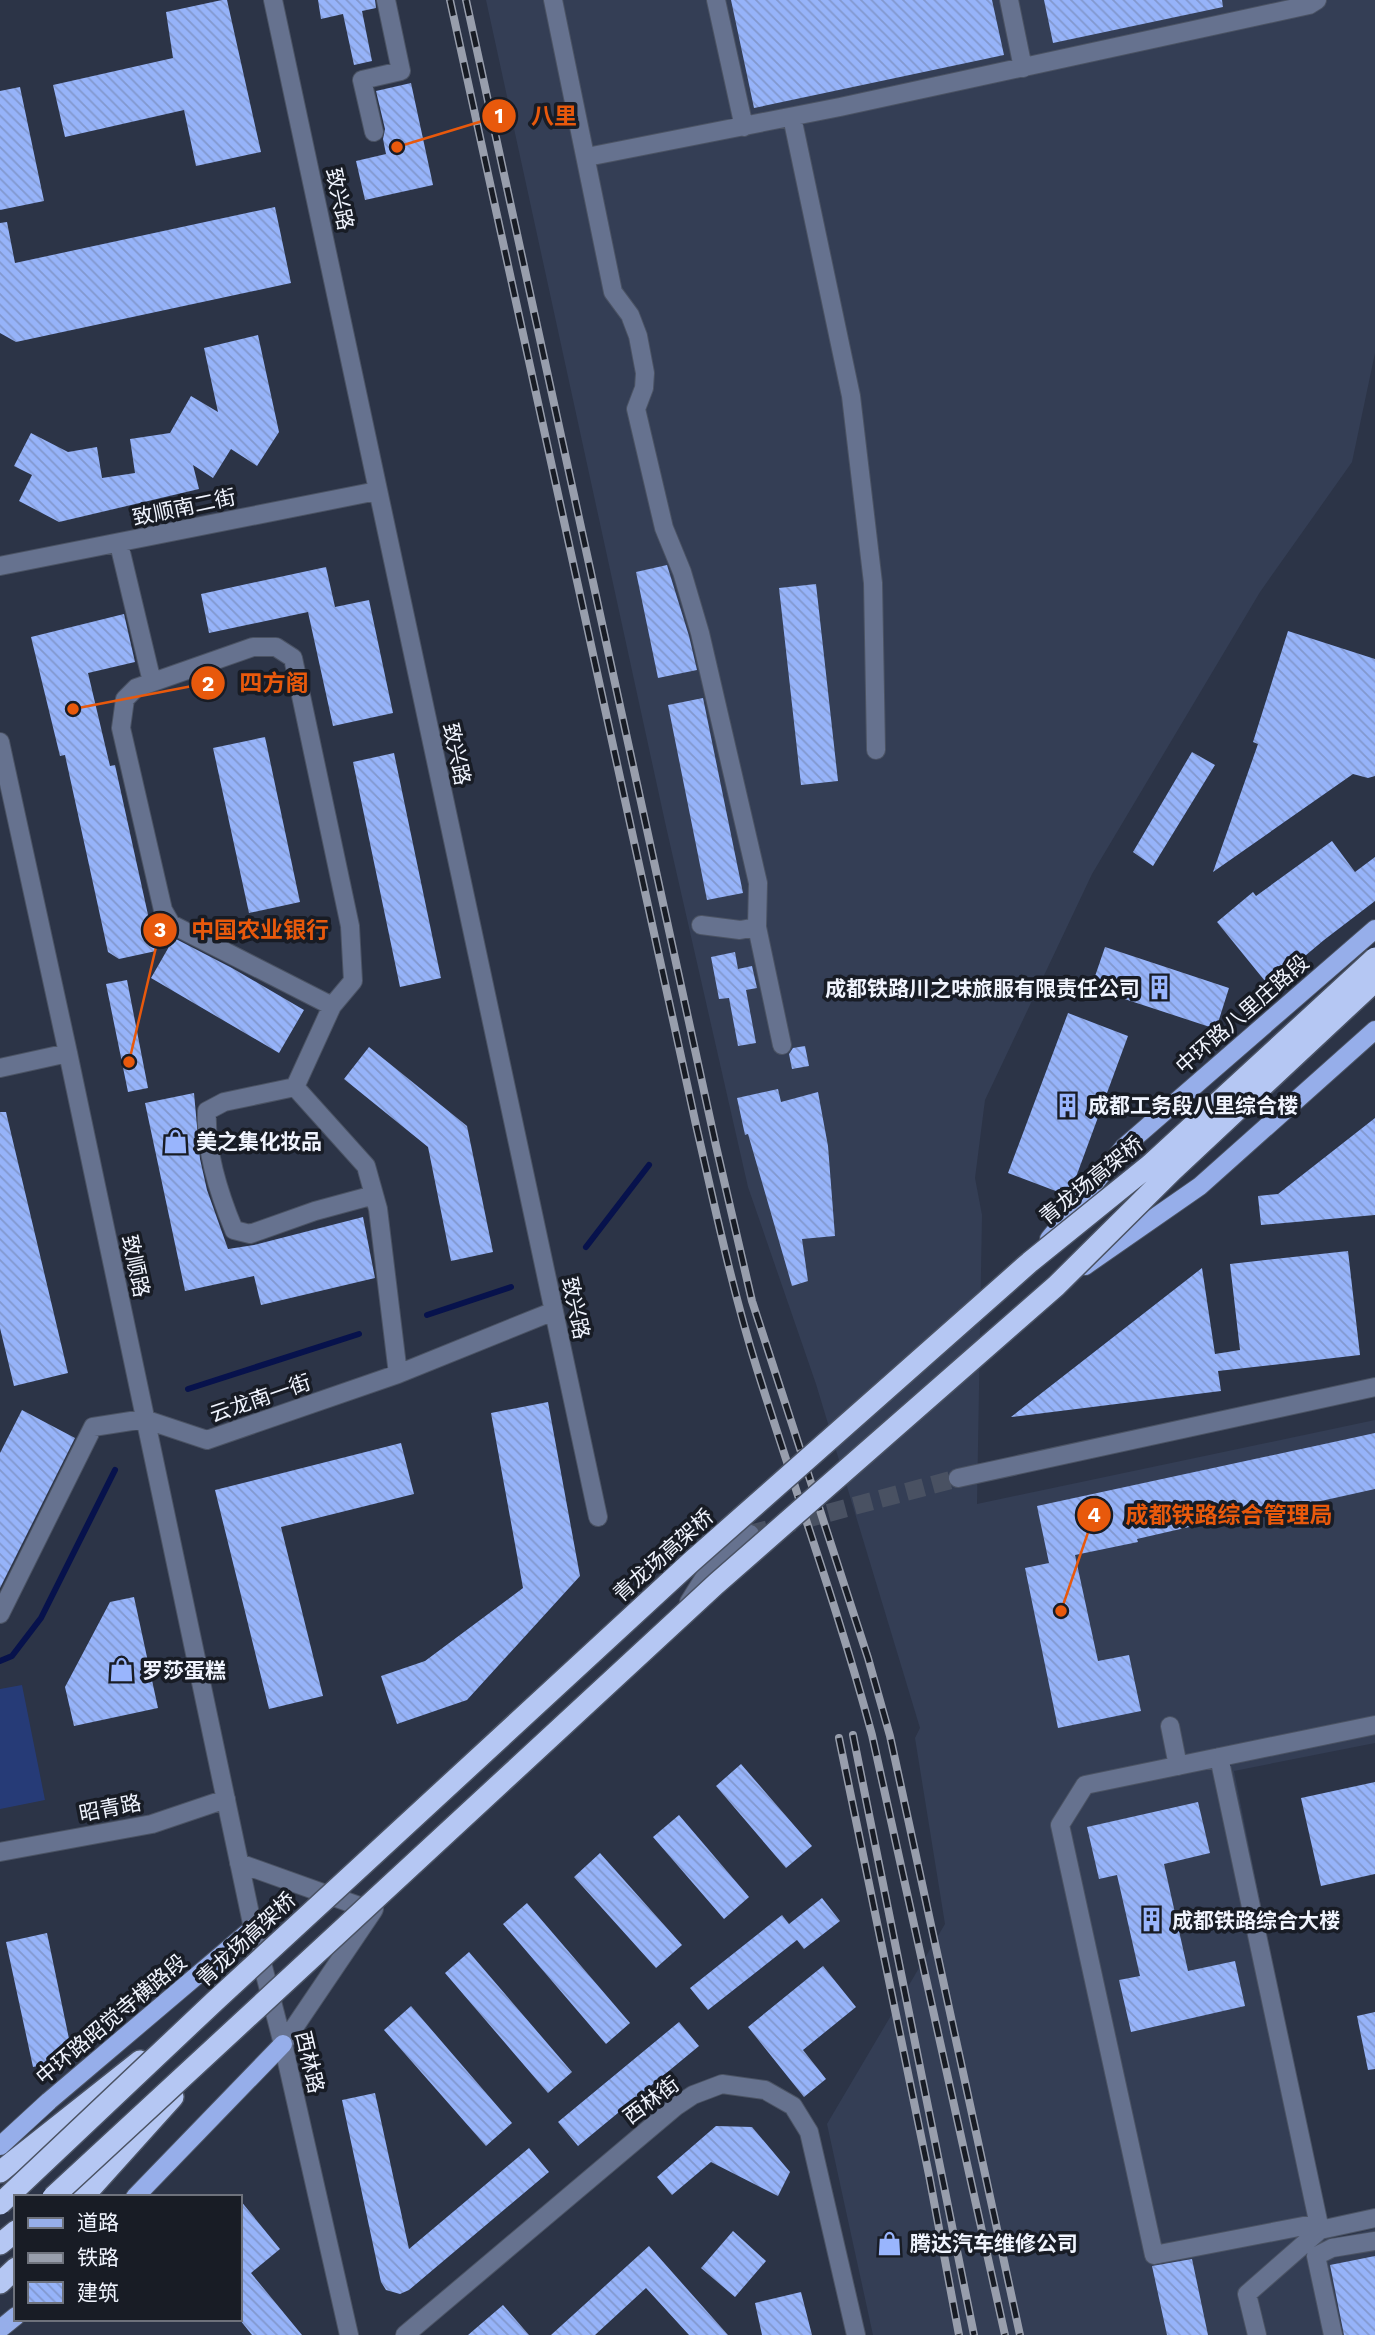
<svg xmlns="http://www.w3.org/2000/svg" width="1375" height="2335" font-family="'Work Sans','Noto Sans SC',sans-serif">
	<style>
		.built { fill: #343e55 }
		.green { fill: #263b77 }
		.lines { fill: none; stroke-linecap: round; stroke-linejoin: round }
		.stream { stroke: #07124c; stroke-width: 6 }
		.building { fill: url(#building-back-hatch) }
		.minor-tunnel { stroke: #495162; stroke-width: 18; stroke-dasharray: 18 9; stroke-linecap: butt }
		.minor-casing { stroke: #4b5364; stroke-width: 20 }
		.major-casing { stroke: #4b5364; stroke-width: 20 }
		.highway-casing { stroke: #4b5364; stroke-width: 24 }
		.minor { stroke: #66728f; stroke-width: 18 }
		.major { stroke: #96aeea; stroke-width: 18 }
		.highway { stroke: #b5c7f3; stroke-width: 21 }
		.rail-casing { stroke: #989eac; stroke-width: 8 }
		.rail { stroke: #181c25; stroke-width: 5; stroke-dasharray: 16; stroke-linecap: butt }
		.highway-bridge-casing { stroke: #4b5364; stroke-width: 24; stroke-linecap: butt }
		.highway-bridge { stroke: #b5c7f3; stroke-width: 21 }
		.labels { text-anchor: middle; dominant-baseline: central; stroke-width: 7; stroke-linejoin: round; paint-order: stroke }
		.street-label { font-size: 21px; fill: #f0f4fe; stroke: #181c25 }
		.poi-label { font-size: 21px; font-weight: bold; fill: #f0f4fe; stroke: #181c25; text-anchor: start }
		.leader { fill: none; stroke: #e8590c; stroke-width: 2.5 }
		.callout-dot { fill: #e8590c; stroke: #181c25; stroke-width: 2.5 }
		.mark-label { font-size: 21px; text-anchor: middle; font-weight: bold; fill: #fff }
		.callout-label { font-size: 23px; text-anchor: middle; font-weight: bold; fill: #e8590c; stroke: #181c25; stroke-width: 7; stroke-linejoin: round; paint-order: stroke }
	</style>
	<defs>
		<pattern id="building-back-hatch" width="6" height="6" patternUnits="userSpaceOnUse" patternTransform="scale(1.75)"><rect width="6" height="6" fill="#96b3f9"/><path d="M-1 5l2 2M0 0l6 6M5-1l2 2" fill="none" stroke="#8298ce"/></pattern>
	</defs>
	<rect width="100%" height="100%" fill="#2c3447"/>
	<path class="built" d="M 486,0 L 1375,0 L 1375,353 L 1352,462 L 1260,592 L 1092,874 L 985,1100 L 975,1178 L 982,1215 L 977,1504 L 1375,1420 L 1375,1743 L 1234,1771 L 1328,2240 L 1375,2229 L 1375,2335 L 873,2335 L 827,2124 L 945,1924 L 915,1738 L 920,1728 L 816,1384 L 748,1187 L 665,822 Z"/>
	<path class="green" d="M 22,1685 L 45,1800 L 0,1809 L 0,1689 Z"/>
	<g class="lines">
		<path class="stream" d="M 586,1247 L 649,1165
			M 427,1315 L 511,1287
			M 188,1389 L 359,1334
			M 0,1661 L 12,1656 L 41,1618 L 115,1470"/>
	</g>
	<path class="building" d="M 222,0 L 227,0 L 261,152 L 196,166 L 184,110 L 65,137 L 53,85 L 173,58 L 166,12 Z
		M 318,0 L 375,0 L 376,8 L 362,11 L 372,61 L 354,65 L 343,14 L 321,19 Z
		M 731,0 L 992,0 L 1004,55 L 754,108 Z
		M 1044,0 L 1222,0 L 1223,7 L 1053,43 Z
		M 411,83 L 433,185 L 365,200 L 356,161 L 386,154 L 383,139 L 385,129 L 376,91 Z
		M 20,87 L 44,201 L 0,210 L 0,91 Z
		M 275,207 L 291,283 L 16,342 L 0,333 L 0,223 L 7,222 L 15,263 Z
		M 258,335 L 279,432 L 257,466 L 231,449 L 213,478 L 193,465 L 199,489 L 59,522 L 19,501 L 32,475 L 14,466 L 31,433 L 68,452 L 97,447 L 102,478 L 135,473 L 130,439 L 170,433 L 191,396 L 218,412 L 204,348 Z
		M 667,565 L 689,636 L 697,670 L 658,678 L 636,572 Z
		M 326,567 L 335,607 L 369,600 L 393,713 L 333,726 L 308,612 L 209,633 L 201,594 Z
		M 816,584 L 838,781 L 801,785 L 779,588 Z
		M 124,614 L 135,662 L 88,673 L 110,766 L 115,765 L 156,951 L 119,959 L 108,952 L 65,755 L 60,756 L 31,637 Z
		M 1288,631 L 1375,659 L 1375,776 L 1368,778 L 1353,774 L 1213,872 L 1258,744 L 1253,742 Z
		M 703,698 L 743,893 L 707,900 L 668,705 Z
		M 265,737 L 300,902 L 249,913 L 213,748 Z
		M 1192,752 L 1215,765 L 1153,866 L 1133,852 Z
		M 394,753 L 441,978 L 400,987 L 353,762 Z
		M 1332,841 L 1355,872 L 1375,857 L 1375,901 L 1324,940 L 1269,986 L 1217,922 L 1253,892 L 1256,896 Z
		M 174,938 L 232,968 L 304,1010 L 279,1053 L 151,978 Z
		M 1105,947 L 1229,988 L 1216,1029 L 1091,988 Z
		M 735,952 L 738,969 L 752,966 L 757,988 L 746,990 L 756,1043 L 738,1046 L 729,998 L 719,999 L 711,957 Z
		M 127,980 L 148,1088 L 128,1092 L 106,984 Z
		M 1068,1013 L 1128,1036 L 1069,1196 L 1008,1173 Z
		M 805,1046 L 809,1066 L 792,1069 L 789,1054 L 793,1048 Z
		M 369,1047 L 467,1126 L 493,1252 L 451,1261 L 428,1147 L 344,1079 Z
		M 778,1089 L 781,1102 L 818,1092 L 828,1146 L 835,1236 L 802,1239 L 808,1281 L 792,1286 L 748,1134 L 745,1135 L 737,1098 Z
		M 194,1093 L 200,1159 L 207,1190 L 228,1249 L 254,1245 L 363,1217 L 375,1278 L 261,1305 L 254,1276 L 185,1291 L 145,1103 Z
		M 0,1112 L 6,1112 L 68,1373 L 14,1386 L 0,1328 Z
		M 1375,1118 L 1375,1215 L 1261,1225 L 1258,1196 L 1278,1194 Z
		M 1348,1251 L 1360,1355 L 1218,1371 L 1221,1391 L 1011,1417 L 1202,1268 L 1215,1354 L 1240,1350 L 1230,1264 Z
		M 548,1402 L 580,1576 L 467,1700 L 397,1724 L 381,1676 L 425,1661 L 523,1588 L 491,1413 Z
		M 22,1410 L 75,1438 L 0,1588 L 0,1453 Z
		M 1375,1433 L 1375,1489 L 1303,1505 L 1302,1501 L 1137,1539 L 1138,1542 L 1075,1555 L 1098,1661 L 1129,1655 L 1141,1711 L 1058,1728 L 1025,1568 L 1049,1563 L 1037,1506 Z
		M 401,1443 L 414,1494 L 281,1527 L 323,1696 L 269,1709 L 215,1490 Z
		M 134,1597 L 158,1708 L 74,1726 L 65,1687 L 110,1602 Z
		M 741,1764 L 812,1846 L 786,1868 L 716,1786 Z
		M 1375,1782 L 1375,1874 L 1321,1886 L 1301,1798 Z
		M 1198,1802 L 1210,1853 L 1164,1864 L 1188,1971 L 1235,1961 L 1245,2006 L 1131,2032 L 1119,1980 L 1140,1976 L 1117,1875 L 1099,1879 L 1087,1827 Z
		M 679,1815 L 749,1897 L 724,1919 L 653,1837 Z
		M 600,1853 L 682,1945 L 656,1968 L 574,1877 Z
		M 822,1898 L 840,1921 L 804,1949 L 797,1940 L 708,2010 L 690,1988 L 782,1915 L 789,1924 Z
		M 527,1903 L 630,2023 L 606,2044 L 503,1924 Z
		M 47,1933 L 73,2058 L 33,2067 L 6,1942 Z
		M 469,1952 L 572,2072 L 548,2093 L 445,1973 Z
		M 823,1966 L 856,2007 L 803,2050 L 826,2079 L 804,2097 L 748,2027 Z
		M 411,2006 L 512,2123 L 486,2146 L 384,2030 Z
		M 1375,2012 L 1375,2069 L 1368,2070 L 1357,2016 Z
		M 679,2022 L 699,2046 L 578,2146 L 558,2122 Z
		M 375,2093 L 409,2249 L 529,2148 L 549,2172 L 409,2290 L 400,2294 L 386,2290 L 381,2282 L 342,2100 Z
		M 716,2126 L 752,2127 L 790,2172 L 778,2196 L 711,2162 L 672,2195 L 657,2177 Z
		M 240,2200 L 280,2249 L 251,2273 L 302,2335 L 252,2335 L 240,2320 Z
		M 733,2231 L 766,2261 L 735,2297 L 701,2268 Z
		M 649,2246 L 728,2335 L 689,2335 L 646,2288 L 595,2335 L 551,2335 Z
		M 1375,2256 L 1375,2335 L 1344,2335 L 1330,2265 Z
		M 1192,2259 L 1208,2335 L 1167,2335 L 1152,2266 Z
		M 801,2292 L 812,2335 L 762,2335 L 755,2303 Z
		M 503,2305 L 529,2335 L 468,2335 Z"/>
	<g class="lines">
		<path class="minor-tunnel" d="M 750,1534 L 958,1478"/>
		<defs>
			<path id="minor" d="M 273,0 L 598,1517
				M 553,0 L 613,292 L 630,315 L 638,336 L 645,373 L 644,388 L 636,409 L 664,528 L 682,572 L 700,633 L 758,883 L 757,927 L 782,1045
				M 716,0 L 744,127
				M 1009,0 L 1023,68
				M 792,117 L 851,396 L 873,583 L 876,750
				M 374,132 L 362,80 L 401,71 L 386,0
				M 587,157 L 840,107 L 1309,5 L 1317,0
				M 119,544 L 152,682
				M 0,566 L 377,491
				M 0,742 L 68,1053 L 253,1928 L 283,2044 L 349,2335
				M 701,925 L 740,930 L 757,927
				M 332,1006 L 171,924 L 163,910 L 121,728 L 125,699 L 136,688 L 253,647 L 276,647 L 293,658 L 350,926 L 353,981 L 332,1006 L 295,1087 L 366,1166 L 378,1209 L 398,1374
				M 0,1068 L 68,1053
				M 295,1087 L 224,1102 L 207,1111 C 205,1150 219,1194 234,1230 L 250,1234 L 315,1211 L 374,1195
				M 958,1478 L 1375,1387
				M 689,1602 L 716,1559 L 750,1534
				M 0,1614 L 93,1427 L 144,1419 L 207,1440 L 398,1374 L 554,1311
				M 1170,1726 L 1178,1766
				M 1219,1757 L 1320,2230
				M 0,1852 L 152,1824 L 226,1799
				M 239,1863 L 373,1911 L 374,1909
				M 283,2044 L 373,1911
				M 1319,2223 L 1154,2255 L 1060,1825 L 1085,1785 L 1375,1725
				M 405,2335 L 675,2107 L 693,2095 L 722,2084 L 765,2090 L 793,2106 L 809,2132 L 856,2335
				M 1257,2335 L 1247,2294 L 1320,2230 L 1375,2218
				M 1333,2335 L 1316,2256 L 1332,2248 L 1375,2241"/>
			<path id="major" d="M 1049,1239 L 1124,1147 L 1375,929
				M 1085,1266 L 1200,1186 L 1375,1030
				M 0,2146 L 49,2101 L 253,1928
				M 135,2197 L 283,2044
				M 0,2329 L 16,2316"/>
			<path id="highway" d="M 0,2172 L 140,2061
				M 83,2197 L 173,2097
				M 0,2244 L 16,2231
				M 0,2283 L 16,2268"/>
		</defs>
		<use href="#minor" class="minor-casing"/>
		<use href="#major" class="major-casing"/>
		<use href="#highway" class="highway-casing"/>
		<use href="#minor" class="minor"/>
		<use href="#major" class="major"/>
		<use href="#highway" class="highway"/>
		<defs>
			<path id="rail" d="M 450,0 L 696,1125 C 715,1207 732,1289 757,1369 C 795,1491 839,1611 872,1735 L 1005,2335
				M 466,0 L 716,1146 L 752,1301 L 868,1658 L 890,1736 L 1020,2335
				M 853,1735 L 974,2335
				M 839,1738 L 929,2175 L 959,2335"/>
		</defs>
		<use href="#rail" class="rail-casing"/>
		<use href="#rail" class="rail"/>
		<defs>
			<path id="highway-bridge" d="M 53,2197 L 716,1584 L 1056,1286 L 1173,1170 L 1375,981
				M 0,2204 L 215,2001 L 691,1562 L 1030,1262 L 1150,1165 L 1375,958"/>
		</defs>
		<use href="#highway-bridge" class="highway-bridge-casing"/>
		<use href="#highway-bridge" class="highway-bridge"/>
	</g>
	<defs>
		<symbol id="building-bare" viewBox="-9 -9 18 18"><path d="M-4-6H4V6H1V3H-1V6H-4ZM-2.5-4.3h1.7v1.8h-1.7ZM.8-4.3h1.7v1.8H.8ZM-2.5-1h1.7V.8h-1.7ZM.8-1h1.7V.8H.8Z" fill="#99b5fd" stroke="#181c25" stroke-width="2.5" paint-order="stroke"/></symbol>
		<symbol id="shop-bare" viewBox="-9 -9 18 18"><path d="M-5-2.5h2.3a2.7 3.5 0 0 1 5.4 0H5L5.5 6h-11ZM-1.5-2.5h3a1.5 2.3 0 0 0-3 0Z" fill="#99b5fd" stroke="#181c25" stroke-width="2.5" paint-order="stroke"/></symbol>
	</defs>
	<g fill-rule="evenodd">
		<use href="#building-bare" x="1142" y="970" width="35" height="35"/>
		<use href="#building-bare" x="1050" y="1088" width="35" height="35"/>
		<use href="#shop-bare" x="158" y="1124" width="35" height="35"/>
		<use href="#shop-bare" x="104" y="1652" width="35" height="35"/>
		<use href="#building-bare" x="1134" y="1902" width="35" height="35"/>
		<use href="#shop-bare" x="872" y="2226" width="35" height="35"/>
	</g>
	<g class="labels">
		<g class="street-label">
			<text transform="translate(340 199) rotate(78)">致兴路</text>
			<text transform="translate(184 507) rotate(-12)">致顺南二街</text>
			<text transform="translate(457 754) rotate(78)">致兴路</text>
			<text transform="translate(1242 1014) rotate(-41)">中环路八里庄路段</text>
			<text transform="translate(1091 1180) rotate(-39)">青龙场高架桥</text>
			<text transform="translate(136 1266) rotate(78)">致顺路</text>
			<text transform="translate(576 1308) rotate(78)">致兴路</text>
			<text transform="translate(260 1398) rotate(-19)">云龙南一街</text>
			<text transform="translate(663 1555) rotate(-42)">青龙场高架桥</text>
			<text transform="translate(110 1808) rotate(-11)">昭青路</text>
			<text transform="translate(246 1939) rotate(-43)">青龙场高架桥</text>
			<text transform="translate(111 2019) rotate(-40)">中环路昭觉寺横路段</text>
			<text transform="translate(310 2062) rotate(77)">西林路</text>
			<text transform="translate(651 2100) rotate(-37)">西林街</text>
		</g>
		<g class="poi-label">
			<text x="1140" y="988" text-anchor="end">成都铁路川之味旅服有限责任公司</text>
			<text x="1088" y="1105">成都工务段八里综合楼</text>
			<text x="196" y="1141">美之集化妆品</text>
			<text x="142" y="1670">罗莎蛋糕</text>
			<text x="1172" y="1920">成都铁路综合大楼</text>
			<text x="910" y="2243">腾达汽车维修公司</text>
		</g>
	</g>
	<path class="leader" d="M397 147L499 116M73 709L208 683M129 1062L160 930M1061 1611L1094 1515"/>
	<g class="callout-dot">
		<circle cx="397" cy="147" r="7"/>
		<circle cx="73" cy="709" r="7"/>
		<circle cx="129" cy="1062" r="7"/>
		<circle cx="1061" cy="1611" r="7"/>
		<circle cx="499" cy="116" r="18"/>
		<circle cx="208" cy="683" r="18"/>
		<circle cx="160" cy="930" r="18"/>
		<circle cx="1094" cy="1515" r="18"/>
	</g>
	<g class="mark-label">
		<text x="499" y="123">1</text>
		<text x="208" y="691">2</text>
		<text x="160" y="937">3</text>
		<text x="1094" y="1522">4</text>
	</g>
	<g class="callout-label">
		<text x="554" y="124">八里</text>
		<text x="274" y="691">四方阁</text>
		<text x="260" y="938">中国农业银行</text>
		<text x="1229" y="1523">成都铁路综合管理局</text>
	</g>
	<rect x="14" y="2195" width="228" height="126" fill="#181c25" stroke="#6e727c" stroke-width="2"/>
	<rect x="28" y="2218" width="35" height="10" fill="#96aeea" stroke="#6e727c" stroke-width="2"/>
	<text x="77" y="2230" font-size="21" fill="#f0f4fe">道路</text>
	<rect x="28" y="2253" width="35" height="10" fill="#989eac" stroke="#6e727c" stroke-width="2"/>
	<text x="77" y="2265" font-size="21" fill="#f0f4fe">铁路</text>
	<rect x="28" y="2282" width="35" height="21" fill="url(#building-back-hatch)" stroke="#6e727c" stroke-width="2"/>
	<text x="77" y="2300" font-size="21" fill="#f0f4fe">建筑</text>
</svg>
